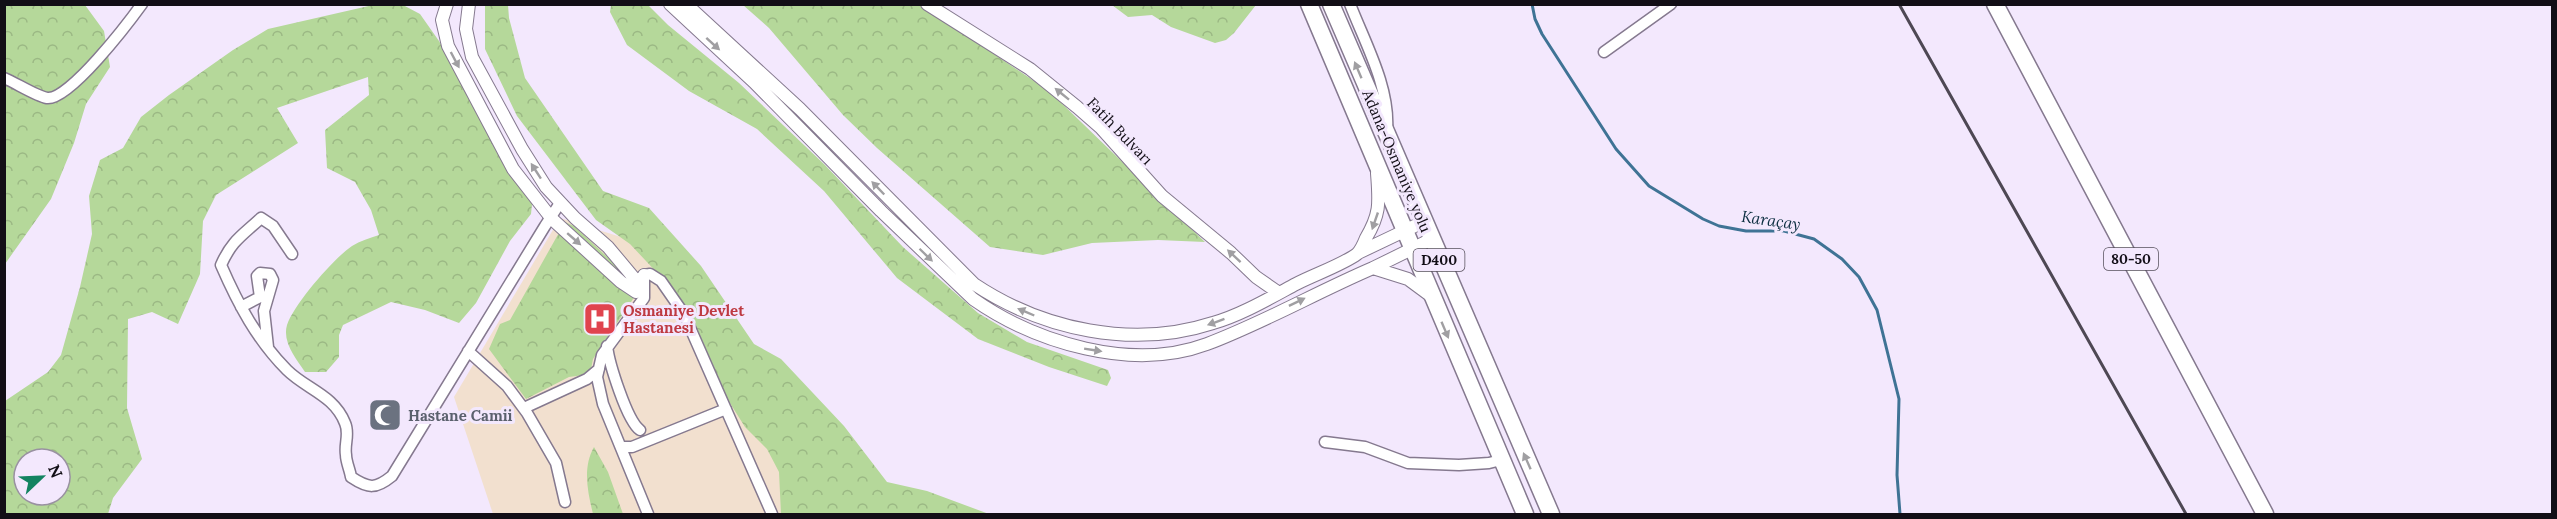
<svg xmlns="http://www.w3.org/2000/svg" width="2557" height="519" font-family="Lora,serif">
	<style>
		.medical { fill: #f2e0cf }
		.forest { fill: url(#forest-crowns); fill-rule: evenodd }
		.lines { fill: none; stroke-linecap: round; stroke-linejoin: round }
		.stream { stroke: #3f7395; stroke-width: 3 }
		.minor-casing { stroke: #85798f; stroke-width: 13 }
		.tertiary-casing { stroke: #85798f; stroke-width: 14 }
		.trunk-casing { stroke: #85798f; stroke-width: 19 }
		.minor { stroke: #fff; stroke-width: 10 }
		.tertiary { stroke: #fff; stroke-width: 12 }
		.trunk { stroke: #fff; stroke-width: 16 }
		.rail { stroke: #4e4854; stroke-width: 3 }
		.oneway { fill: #a09fa2 }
		.labels { text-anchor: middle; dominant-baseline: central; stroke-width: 6; stroke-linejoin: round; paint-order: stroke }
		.shield { fill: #f3e8fd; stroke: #564f5b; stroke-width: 1.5 }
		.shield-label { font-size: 14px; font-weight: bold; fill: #120e16 }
		.street-label { font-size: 15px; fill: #120e16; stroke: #f3e8fd }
		.health-label { font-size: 15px; font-weight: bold; fill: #be3a42; stroke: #f3e8fd; text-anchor: start }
		.worship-label { font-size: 15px; font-weight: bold; fill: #5b616d; stroke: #f3e8fd; text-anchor: start }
		.water-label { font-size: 16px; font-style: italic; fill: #0c2e41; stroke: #f3e8fd }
	</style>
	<defs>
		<pattern id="forest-crowns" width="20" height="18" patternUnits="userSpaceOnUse" patternTransform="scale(1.5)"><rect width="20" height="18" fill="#b5d89a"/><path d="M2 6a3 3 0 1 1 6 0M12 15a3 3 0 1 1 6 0" fill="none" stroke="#9bb884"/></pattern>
	</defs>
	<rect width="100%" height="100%" fill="#f3e8fd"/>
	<path class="medical" d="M 560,218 L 637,242 L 859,514 L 493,514 L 454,397 Z"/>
	<path class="forest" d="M 5,5 L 85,5 L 104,31 L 110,67 L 86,104 L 74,143 L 51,199 L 5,264 Z
		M 373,5 L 403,5 L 420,14 L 439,41 L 470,96 L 533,195 L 531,214 L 510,241 L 476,303 L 459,323 L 425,310 L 391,302 L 343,325 L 339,335 L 339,357 L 326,372 L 305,372 C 296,359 282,342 287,325 C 294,304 334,258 352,246 C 360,241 370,238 379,235 L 371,210 L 355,182 L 327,168 L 325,130 L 369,95 L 368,77 L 277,108 L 298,143 L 216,195 L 203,221 L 200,274 L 178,324 L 152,312 L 128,319 L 127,408 L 142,459 L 113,498 L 108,514 L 5,514 L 5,401 L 48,372 L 61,355 L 80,287 L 92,234 L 89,196 L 100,160 L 123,148 L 141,117 L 169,95 L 233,50 L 268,29 ZM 24,459 L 60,459 L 60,495 L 24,495 Z
		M 485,5 L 508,5 L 509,18 L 525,78 L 603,191 L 649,208 L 701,266 L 754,344 L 781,359 L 844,426 L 887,482 L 927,491 L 989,514 L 781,514 L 779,472 L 767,449 L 745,427 L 713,376 L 704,344 L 662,278 L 630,244 L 596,220 L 517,116 L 485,49 Z
		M 611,5 L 648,5 L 668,25 L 739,83 L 825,165 L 903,247 L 978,313 L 1027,342 L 1108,370 L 1111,378 L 1107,386 L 1049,367 L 978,339 L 897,278 L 824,191 L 757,129 L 689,91 L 627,45 L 610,12 Z
		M 743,5 L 921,5 L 1049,91 L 1205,242 L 1158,240 L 1092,243 L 1043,255 L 990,247 L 877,148 L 843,115 L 769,28 Z
		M 1112,5 L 1256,5 L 1234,33 L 1226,40 L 1215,43 L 1171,27 L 1152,15 L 1128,17 Z
		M 565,222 L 574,226 L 632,280 L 639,290 L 593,359 L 591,369 L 584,375 L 569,377 L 526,399 L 489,349 L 500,324 L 510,320 Z
		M 594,447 L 608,472 L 623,514 L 593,514 C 588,493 582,468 594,447 Z"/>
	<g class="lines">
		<path class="stream" d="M 1532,4 L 1535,19 L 1542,34 L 1616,149 L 1649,186 L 1703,219 L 1719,226 L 1746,231 L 1784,231 L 1814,239 L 1842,259 L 1859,277 L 1877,310 L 1899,399 L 1897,475 L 1900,514"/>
		<defs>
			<path id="minor" d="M 1350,4 C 1365,43 1390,87 1387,130
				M 1604,52 L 1671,4
				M 4,78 C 16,83 36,96 47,98 C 69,101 129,22 142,4
				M 292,254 L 273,226 L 261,218 C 243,235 232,240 221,265 C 238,304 257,340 287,370 C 306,389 334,395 345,423 C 350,434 344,444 346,455 C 346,462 350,470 351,477 C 369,489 376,489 392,476 L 545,226 L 560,203 L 563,205
				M 241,307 L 260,297 L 257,276 L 260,273 L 270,274 L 273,280 L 264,311 L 268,347
				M 607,346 C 609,363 627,421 640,430
				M 468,351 L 507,386 L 527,413 L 556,463 L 565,502
				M 524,408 L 587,379 L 599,369
				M 1325,442 L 1365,447 L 1408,463 L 1459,465 L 1489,463 L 1501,460
				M 621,447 L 632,447 L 726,409
				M 648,514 L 603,404 L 597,377 L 602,355 L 644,298 L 644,275 L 650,274 L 661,281 L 684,314 L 772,514"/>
			<path id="tertiary" d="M 447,4 L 442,20 L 448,46 L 513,169 L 552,219 L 621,282 L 636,292 L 644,275
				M 469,4 L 466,29 L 472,57 L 522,149 L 546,187 L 575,218 L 608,247 L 639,284 L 642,278
				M 670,4 L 754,82 L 881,211 L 973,299 C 1036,343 1132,372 1207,344 C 1263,323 1317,292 1373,268 L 1408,279 L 1431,296
				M 686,4 L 800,109 L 974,284 C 1043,330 1133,349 1213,323 C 1241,315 1270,298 1296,284 C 1313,275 1342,265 1357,254 C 1361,250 1364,243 1366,238 C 1381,213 1379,202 1377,173
				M 927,4 L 1030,69 L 1077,107 L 1101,128 L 1162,196 L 1231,253 L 1256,277 L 1279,293
				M 1358,253 L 1423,222
				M 1373,268 L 1430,240"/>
			<path id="trunk" d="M 1309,4 L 1525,514
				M 1331,4 L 1551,514
				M 1995,4 L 2265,514"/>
		</defs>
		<use href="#minor" class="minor-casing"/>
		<use href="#tertiary" class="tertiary-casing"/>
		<use href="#trunk" class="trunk-casing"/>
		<use href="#minor" class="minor"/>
		<use href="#tertiary" class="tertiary"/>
		<use href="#trunk" class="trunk"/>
		<path class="rail" d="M 1899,4 L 2186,514"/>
	</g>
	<defs><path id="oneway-solid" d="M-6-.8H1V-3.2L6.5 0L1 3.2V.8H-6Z" transform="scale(1.5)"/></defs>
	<g class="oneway">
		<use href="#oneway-solid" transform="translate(713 44) rotate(42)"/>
		<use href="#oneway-solid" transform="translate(455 60) rotate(62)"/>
		<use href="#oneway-solid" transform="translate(1358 70) rotate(-113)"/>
		<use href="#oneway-solid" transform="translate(1062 94) rotate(-141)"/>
		<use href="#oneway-solid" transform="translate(536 171) rotate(-123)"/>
		<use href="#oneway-solid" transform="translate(878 188) rotate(-134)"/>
		<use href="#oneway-solid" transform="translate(1375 221) rotate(109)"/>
		<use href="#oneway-solid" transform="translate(574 239) rotate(41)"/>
		<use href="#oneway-solid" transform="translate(926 255) rotate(44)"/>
		<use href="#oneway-solid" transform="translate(1234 256) rotate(-137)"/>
		<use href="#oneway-solid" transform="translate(1297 302) rotate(-26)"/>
		<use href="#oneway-solid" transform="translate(1026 312) rotate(-157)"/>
		<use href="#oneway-solid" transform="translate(1216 322) rotate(160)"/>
		<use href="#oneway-solid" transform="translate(1445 330) rotate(67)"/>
		<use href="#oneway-solid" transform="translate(1093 350) rotate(9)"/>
		<use href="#oneway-solid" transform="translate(1527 461) rotate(-114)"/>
	</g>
	<defs>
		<symbol id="hospital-square" viewBox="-11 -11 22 22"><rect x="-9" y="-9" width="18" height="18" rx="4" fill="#e0444e" stroke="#f3e8fd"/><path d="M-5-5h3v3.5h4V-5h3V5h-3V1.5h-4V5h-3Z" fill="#fff"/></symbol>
		<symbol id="mosque-square" viewBox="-11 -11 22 22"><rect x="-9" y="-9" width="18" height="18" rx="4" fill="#6b7280" stroke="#f3e8fd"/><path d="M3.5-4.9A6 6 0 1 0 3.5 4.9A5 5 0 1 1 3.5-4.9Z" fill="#fff"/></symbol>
	</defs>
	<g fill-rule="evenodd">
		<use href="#hospital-square" x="581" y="300" width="38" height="38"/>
		<use href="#mosque-square" x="366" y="396" width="38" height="38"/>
	</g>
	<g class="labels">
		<g class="shield">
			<rect x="2104" y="248" width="54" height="22" rx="4.5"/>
			<rect x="1413.5" y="249" width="51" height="22" rx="4.5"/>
		</g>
		<g class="shield-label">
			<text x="2131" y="259">80-50</text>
			<text x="1439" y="260">D400</text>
		</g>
		<g class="street-label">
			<text transform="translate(1120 131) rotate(46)">Fatih Bulvarı</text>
			<text transform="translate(1397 161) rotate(67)">Adana-Osmaniye yolu</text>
		</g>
		<g class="health-label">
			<text x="623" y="310">Osmaniye Devlet<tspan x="623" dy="17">Hastanesi</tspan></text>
		</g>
		<g class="worship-label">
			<text x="408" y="415">Hastane Camii</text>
		</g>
		<g class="water-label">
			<text transform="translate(1771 220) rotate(8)">Karaçay</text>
		</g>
	</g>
	<rect width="2557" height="519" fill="none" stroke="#120e16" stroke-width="12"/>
	<g transform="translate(42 477) rotate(67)"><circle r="28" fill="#f3e8fd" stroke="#9991a1" stroke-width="1.5"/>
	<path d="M0-4.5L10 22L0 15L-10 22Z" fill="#138361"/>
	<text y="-9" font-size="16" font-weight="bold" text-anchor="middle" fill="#120e16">N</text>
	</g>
</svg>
